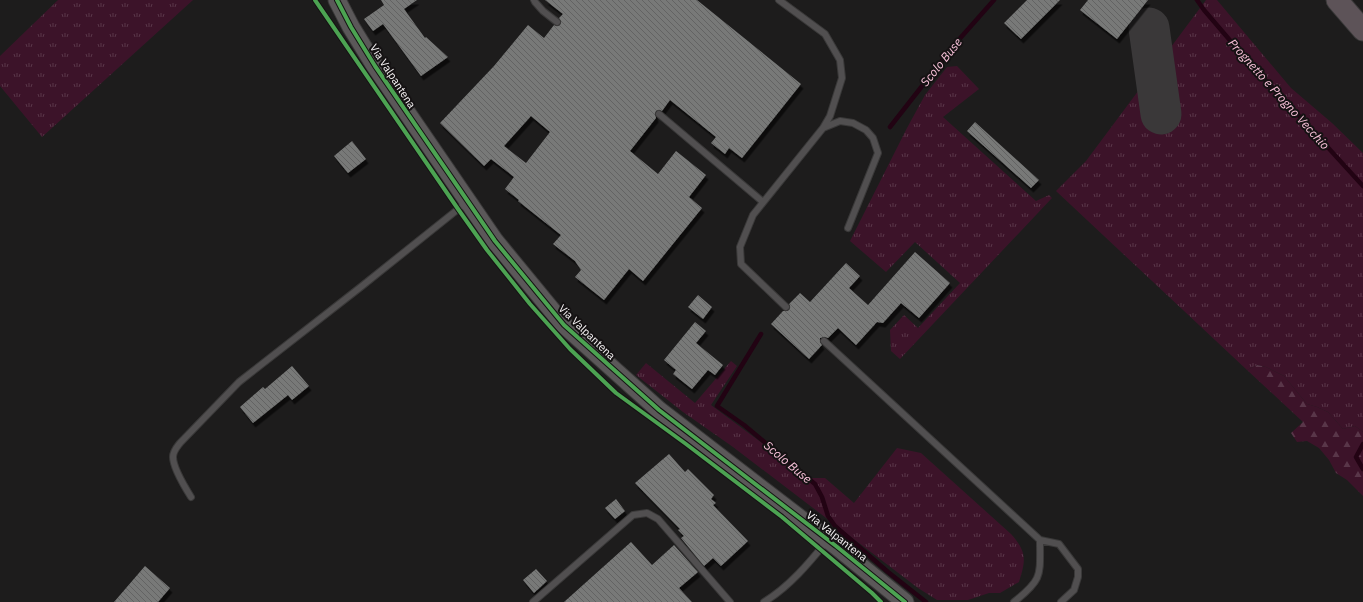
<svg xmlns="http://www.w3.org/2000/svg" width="1363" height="602" font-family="'IBM Plex Sans',sans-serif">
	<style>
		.grass { fill: url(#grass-tufts) }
		.forest { fill: url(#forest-firs) }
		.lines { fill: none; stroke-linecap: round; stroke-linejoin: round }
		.stream { stroke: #220313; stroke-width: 4.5 }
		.taxiway { stroke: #3a3839; stroke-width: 41 }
		.building { fill: url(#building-back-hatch); fill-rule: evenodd; filter: url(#shadow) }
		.lane-casing { stroke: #3a3939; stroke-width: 8 }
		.secondary-casing { stroke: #3a3939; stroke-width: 19 }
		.highway-casing { stroke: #3a3939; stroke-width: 23 }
		.lane { stroke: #514f50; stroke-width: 6 }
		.secondary { stroke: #5b5859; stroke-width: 17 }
		.highway { stroke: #5d5358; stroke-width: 21 }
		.cycleway-casing { stroke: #151213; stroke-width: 6 }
		.cycleway { stroke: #4ca352; stroke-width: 4 }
		.labels { text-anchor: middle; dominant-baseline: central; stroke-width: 4; stroke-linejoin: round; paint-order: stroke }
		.street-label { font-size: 11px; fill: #f7f4f5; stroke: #151213 }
		.water-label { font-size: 12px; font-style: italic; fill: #fcc4dc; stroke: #151213 }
	</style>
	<defs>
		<pattern id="grass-tufts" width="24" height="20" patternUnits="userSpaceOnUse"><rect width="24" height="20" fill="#3c1329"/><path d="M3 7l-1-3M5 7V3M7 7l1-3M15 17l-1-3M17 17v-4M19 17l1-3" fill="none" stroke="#593649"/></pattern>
		<pattern id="forest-firs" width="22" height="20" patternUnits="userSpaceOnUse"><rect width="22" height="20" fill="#3c1329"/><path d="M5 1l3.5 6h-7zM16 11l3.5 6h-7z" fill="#593649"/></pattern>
		<pattern id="building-back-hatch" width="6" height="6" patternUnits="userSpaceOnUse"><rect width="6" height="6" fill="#787978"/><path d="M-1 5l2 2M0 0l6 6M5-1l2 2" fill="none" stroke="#636363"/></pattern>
		<filter id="shadow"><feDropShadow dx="2.5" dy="4.5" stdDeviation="0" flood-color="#0009"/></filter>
	</defs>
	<rect width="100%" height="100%" fill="#1d1c1c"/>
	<path class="grass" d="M 58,0 L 193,0 L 42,137 L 0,86 L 0,56 Z
		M 1206,0 L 1217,0 L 1291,88 L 1332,123 L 1363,153 L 1363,432 L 1355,426 L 1343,429 L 1328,412 L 1317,407 L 1307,404 L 1284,376 L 1266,367 L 1257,365 L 1247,370 L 1056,191 L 1086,161 Z
		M 957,66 L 979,89 L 943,117 L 1036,201 L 1049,195 L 1052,198 L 900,359 L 891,351 L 890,330 L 904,315 L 918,328 L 960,283 L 915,242 L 886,272 L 850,241 L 907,128 L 925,95 L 947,67 Z
		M 731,361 L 737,366 L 711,405 L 809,478 L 825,478 L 854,503 L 897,448 L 921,453 L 1011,534 C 1027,552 1026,560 1019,582 L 1000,593 L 989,593 L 968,600 L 937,600 L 918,588 L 733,447 L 683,412 L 636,375 L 646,363 L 695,403 Z"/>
	<path class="forest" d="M 1257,365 L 1266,367 L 1284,376 L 1307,404 L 1317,407 L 1328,412 L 1343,429 L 1355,426 L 1363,432 L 1363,496 L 1347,480 L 1336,473 L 1329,460 L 1319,448 L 1307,441 L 1297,442 L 1291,433 L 1303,422 L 1247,370 Z"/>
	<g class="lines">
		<path class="stream" d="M 1197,0 L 1204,10 L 1252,66 L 1302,119 L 1363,186
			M 890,127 L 955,44 L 994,0
			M 761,334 L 717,406 L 744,425 L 815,484 L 822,497 L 828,516 L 835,526 L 888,572 L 926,602
			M 1363,444 L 1356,457 L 1363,469"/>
		<path class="taxiway" d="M 1149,28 L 1161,114"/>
	</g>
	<path class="building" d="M 381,0 L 417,0 L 404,9 L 425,38 L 426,37 L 448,57 L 421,76 L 383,24 L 373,31 L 364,19 L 384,5 Z
		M 545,0 L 697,0 L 801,84 L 742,158 L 729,148 L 725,154 L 711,143 L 716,137 L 670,100 L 662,111 L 659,110 L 656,111 L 655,114 L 656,118 L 630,151 L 658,174 L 676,151 L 706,175 L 689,197 L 702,208 L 643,281 L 629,269 L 604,300 L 575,277 L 581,270 L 575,261 L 553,244 L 561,235 L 518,201 L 519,200 L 505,189 L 514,177 L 491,159 L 484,166 L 440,123 L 494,66 L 528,25 L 544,38 L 554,25 L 557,26 L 560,25 L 561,22 L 559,18 L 563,14 ZM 531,116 L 550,132 L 526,163 L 504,146 Z
		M 1027,0 L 1060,0 L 1021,39 L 1004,23 Z
		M 1088,0 L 1148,0 L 1117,39 L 1080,10 Z
		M 975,122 L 1039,180 L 1031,188 L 967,131 Z
		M 352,141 L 366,159 L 348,173 L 334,156 Z
		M 915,252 L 950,283 L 919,318 L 901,303 L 883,323 L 877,322 L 856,345 L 838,328 L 828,338 L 825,337 L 820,338 L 820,342 L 822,345 L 809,359 L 771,324 L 783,311 L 787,311 L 789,310 L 790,306 L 789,304 L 800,293 L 810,302 L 846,263 L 860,276 L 849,288 L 868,305 Z
		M 698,295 L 712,307 L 703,319 L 688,307 Z
		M 695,322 L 706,331 L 696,343 L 723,365 L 715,375 L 708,370 L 692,389 L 673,374 L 676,370 L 664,360 Z
		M 292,366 L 309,386 L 292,400 L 288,395 L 253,423 L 240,407 L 263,387 L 265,389 Z
		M 669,454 L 685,472 L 688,469 L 714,495 L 711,499 L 716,503 L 713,505 L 748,541 L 721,566 L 713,558 L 704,566 L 681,538 L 684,536 L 678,530 L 680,529 L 635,483 Z
		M 616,499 L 625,511 L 615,519 L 605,508 Z
		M 631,542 L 652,565 L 674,545 L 698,572 L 679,588 L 692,602 L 564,602 Z
		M 145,566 L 170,588 L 158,602 L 114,602 Z
		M 536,569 L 547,581 L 534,593 L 523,580 Z"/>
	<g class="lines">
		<defs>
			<path id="lane" d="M 534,0 L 535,2 L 543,11 L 557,22
				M 779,0 L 825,34 L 840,60 L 842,78 L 830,116 L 823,128
				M 659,114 L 763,202
				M 786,307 L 741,264 L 740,247 L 753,215 L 823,128 L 840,121 L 853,123 L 866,130 L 873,138 L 878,153 L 848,228
				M 824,341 L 1040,540 L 1059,544 L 1078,569 L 1078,577 L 1074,590 L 1061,602
				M 191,497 C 186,489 173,467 173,457 C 173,451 177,447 180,443 L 239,382 L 362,286 L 467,202
				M 533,602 L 633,515 L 647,513 L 658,519 L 730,602
				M 764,602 C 789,587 809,563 827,541
				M 1014,602 C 1043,579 1040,576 1040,540"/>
			<path id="secondary" d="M 337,0 L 351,27 L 375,66 L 495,241 L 564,325 L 659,410 L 836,546 L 905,602"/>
			<path id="highway" d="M 1337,0 L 1363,30"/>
		</defs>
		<use href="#lane" class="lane-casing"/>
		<use href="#secondary" class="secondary-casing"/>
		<use href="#highway" class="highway-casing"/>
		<use href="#lane" class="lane"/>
		<use href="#secondary" class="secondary"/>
		<use href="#highway" class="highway"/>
		<defs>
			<path id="cycleway" d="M 315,0 L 458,209 L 487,250 L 530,304 L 570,349 L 616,393 L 686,444 L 782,517 L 872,593 L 881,602
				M 337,0 L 351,27 L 375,66 L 495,241 L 564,325 L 659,410 L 836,546 L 905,602"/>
		</defs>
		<use href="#cycleway" class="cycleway-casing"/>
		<use href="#cycleway" class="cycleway"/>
	</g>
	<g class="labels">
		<g class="street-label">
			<text transform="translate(393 76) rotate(57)">Via Valpantena</text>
			<text transform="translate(587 332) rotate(44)">Via Valpantena</text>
			<text transform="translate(837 536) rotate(38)">Via Valpantena</text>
		</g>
		<g class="water-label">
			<text transform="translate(941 62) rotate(-51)">Scolo Buse</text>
			<text transform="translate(1279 94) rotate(48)">Prognetto e Progno Vecchio</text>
			<text transform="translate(788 462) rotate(40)">Scolo Buse</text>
		</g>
	</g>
</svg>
